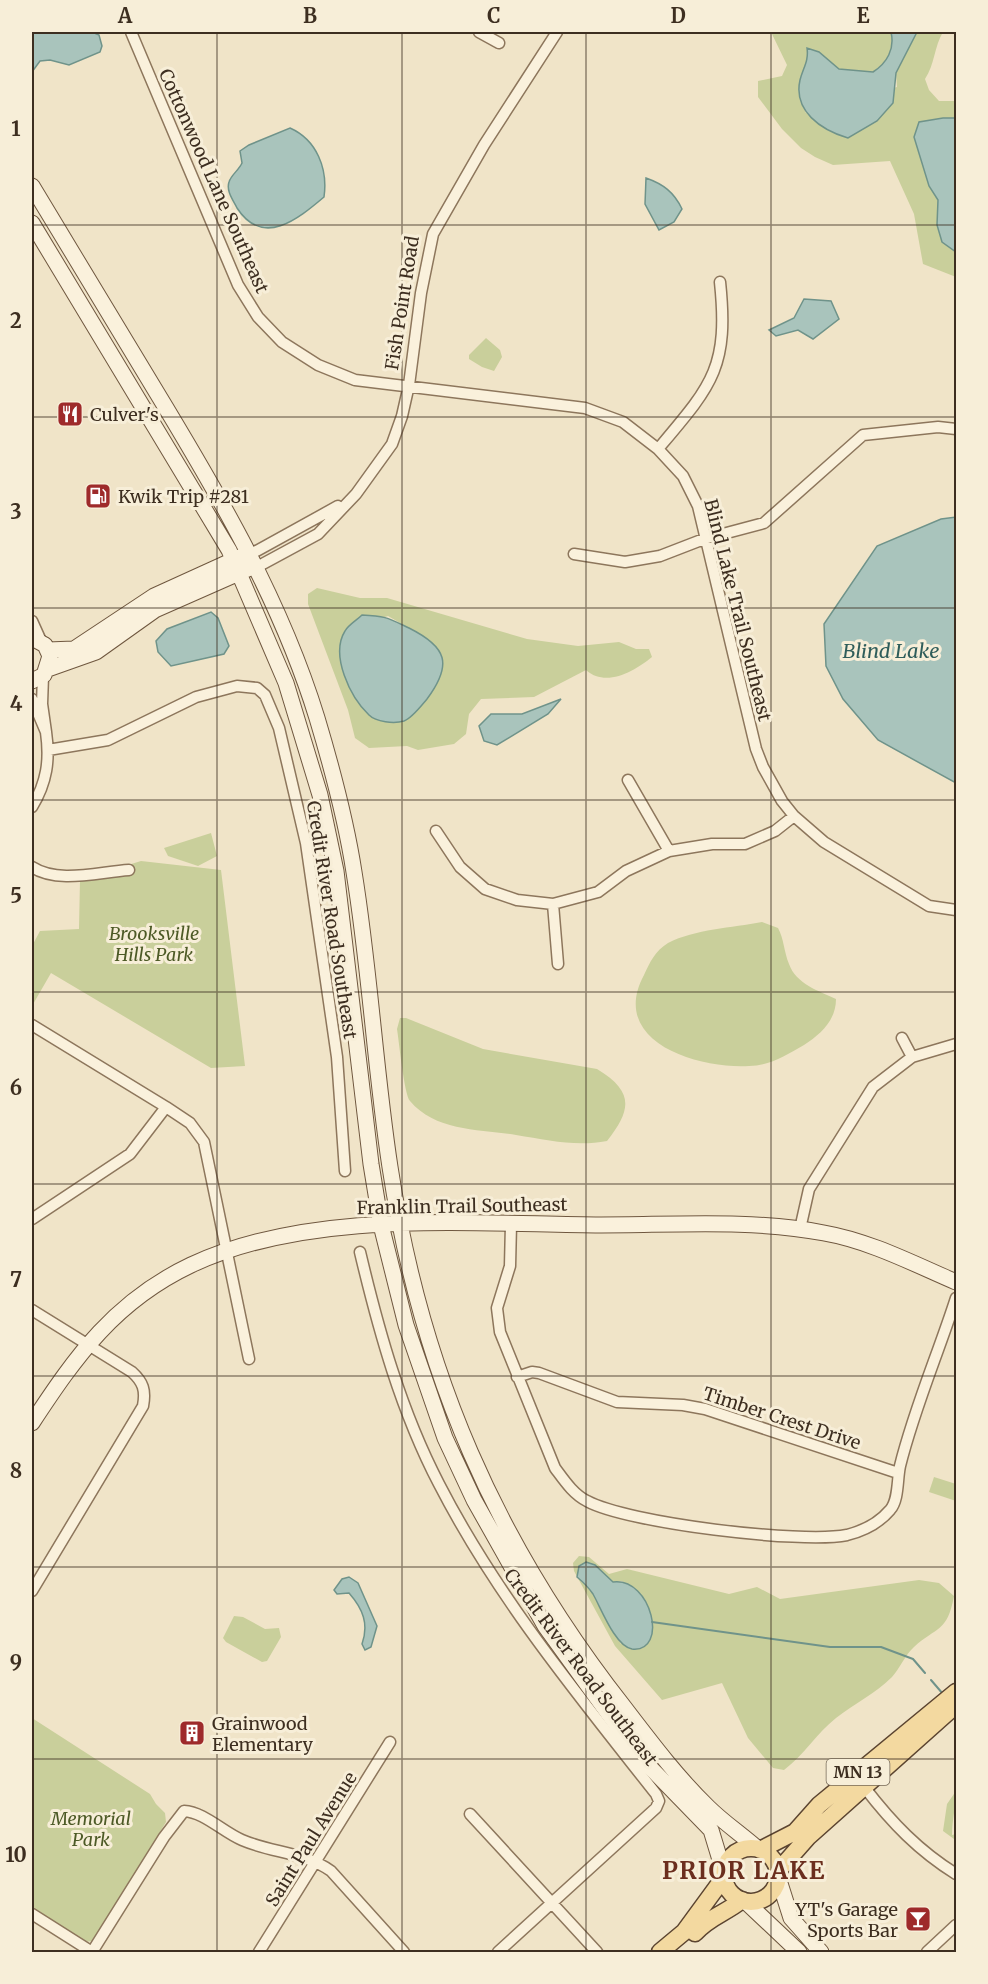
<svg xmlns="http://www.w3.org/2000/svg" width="988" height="1984" font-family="Merriweather,serif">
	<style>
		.green { fill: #c9cf9b; fill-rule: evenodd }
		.water { fill: #a9c4bc; stroke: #6f938a; stroke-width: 1.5 }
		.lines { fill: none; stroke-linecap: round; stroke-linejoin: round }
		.stream { stroke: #6f938a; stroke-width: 2 }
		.street-casing { stroke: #8d765c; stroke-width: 13 }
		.secondary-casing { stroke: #6f573f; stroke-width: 17 }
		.primary-casing { stroke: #5b4430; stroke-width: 19 }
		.street { stroke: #faf1dc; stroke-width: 10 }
		.secondary { stroke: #faf1dc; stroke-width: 15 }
		.primary { stroke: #f3d9a0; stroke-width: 16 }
		.grid { fill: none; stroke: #3d2e20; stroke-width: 1.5; stroke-opacity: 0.55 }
		.labels { text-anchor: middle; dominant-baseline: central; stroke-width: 6; stroke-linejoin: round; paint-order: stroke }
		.shield { fill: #f7eed8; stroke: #756857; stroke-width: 1.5 }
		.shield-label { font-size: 16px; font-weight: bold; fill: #3d2e20 }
		.street-label { font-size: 18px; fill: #3d2e20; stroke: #f7eed8 }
		.poi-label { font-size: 18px; fill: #3d2e20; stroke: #f7eed8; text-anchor: start }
		.park-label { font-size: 18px; font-style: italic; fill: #4d5a26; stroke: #f7eed8 }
		.water-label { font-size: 20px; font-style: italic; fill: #2f5d5a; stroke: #f7eed8 }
		.district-label { font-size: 24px; font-weight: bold; letter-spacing: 1.5px; fill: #6b2e1e; stroke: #f7eed8 }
		.neatline { fill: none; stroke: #3d2e20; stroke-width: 2 }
		.grid-label { font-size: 20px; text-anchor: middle; font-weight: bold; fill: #3d2e20 }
	</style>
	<rect width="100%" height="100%" fill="#f0e4c8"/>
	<path class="green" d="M 771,32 L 891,32 C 895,49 887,62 873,72 L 839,69 L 819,52 L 808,49 C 811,76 790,80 806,113 L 897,87 L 896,73 L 917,32 L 943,32 C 934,47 935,64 925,79 L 929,90 L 939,101 L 956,101 L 956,118 L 943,118 L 914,137 L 929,186 L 938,200 L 937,225 L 956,252 L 956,277 L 923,264 L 914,214 L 890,161 L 833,165 L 815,157 L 801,148 L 782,129 L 758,97 L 758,81 L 782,76 L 787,65 Z
		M 486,338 L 500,350 L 502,357 L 494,371 L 482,367 L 469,359 L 469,355 Z
		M 317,588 L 360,598 L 387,598 L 527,639 L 578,646 L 619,642 L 636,649 L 649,649 L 652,657 C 635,671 606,688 586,670 L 534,697 L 481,699 L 469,714 L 466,734 L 454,744 L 418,750 L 407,746 L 369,748 L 355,738 L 348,710 L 308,604 L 308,594 ZM 388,616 L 407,627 L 342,667 L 341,647 L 345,630 Z
		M 211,833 L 217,856 L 198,866 L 168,856 L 164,848 Z
		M 141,861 L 221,870 L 245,1066 L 211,1068 L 51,973 L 32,1006 L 32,946 L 40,931 L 79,929 L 80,880 Z
		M 762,922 L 778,928 C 784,939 784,952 789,964 C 796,984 819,991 836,999 C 836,1020 821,1034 804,1045 C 786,1055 770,1066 749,1066 C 698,1069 608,1042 644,975 C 650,962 655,951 668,943 C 695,929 732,928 762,922 Z
		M 400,1018 L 406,1018 L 483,1049 L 597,1069 C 635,1092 631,1110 607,1141 C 576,1147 548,1140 516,1135 C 481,1129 436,1132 410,1101 C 404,1094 399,1041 397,1029 Z
		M 934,1477 L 956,1484 L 956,1501 L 929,1492 Z
		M 579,1556 L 589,1557 L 609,1574 L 627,1569 L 729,1594 L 757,1587 L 780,1599 L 919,1580 L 939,1583 L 954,1596 C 947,1633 937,1626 914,1647 C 905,1655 900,1668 892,1677 C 875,1694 855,1703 836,1718 C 817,1733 804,1755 784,1770 L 773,1768 L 748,1738 L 722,1683 L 662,1700 L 615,1646 L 574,1571 L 573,1563 ZM 595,1565 L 613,1583 L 622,1581 L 635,1589 L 621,1644 L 592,1592 L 577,1577 Z
		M 234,1616 L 243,1617 L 265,1629 L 279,1628 L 281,1637 L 267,1661 L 262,1662 L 226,1642 L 223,1638 Z
		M 32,1718 L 150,1794 L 156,1804 L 165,1813 L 166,1822 L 93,1941 L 85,1942 L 32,1909 Z
		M 956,1791 C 956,1807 952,1819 952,1835 L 956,1834 L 954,1839 L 943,1831 L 947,1804 Z"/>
	<path class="water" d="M 32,32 L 92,32 L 99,35 L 102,46 L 100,52 L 69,65 L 50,60 L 40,61 L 32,72 Z
		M 891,32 L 917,32 L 896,73 L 893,103 L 877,121 L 848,138 C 821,130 793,111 800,80 C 803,68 809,61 807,48 L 819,52 L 839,69 L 873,72 C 887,63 895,49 891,32 Z
		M 943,118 L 956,118 L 956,252 L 942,242 L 937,225 L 938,200 L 929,186 L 914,137 L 919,122 Z
		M 290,128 C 317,140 328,169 324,197 C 298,219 263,248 237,208 C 233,200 226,191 229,182 C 231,175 239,170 242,163 L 240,151 L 249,145 Z
		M 646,178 C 663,184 674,192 682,209 L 674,222 L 659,230 L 645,204 Z
		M 804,299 L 831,301 L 839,319 L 813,339 L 798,330 L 776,336 L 769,330 L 794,318 Z
		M 956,517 L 956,783 L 878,740 L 843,699 L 826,666 L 824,624 L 877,546 L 941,519 Z
		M 211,612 L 218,618 L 229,646 L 224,654 L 171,666 L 158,652 L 156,641 L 167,629 Z
		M 362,615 C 386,616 388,618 409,628 C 447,647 453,664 427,699 C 421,706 412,718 404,721 C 394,724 376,722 369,715 C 350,697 330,655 345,631 C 348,625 357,620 362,615 Z
		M 561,699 L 548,714 L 497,745 L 484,741 L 479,726 L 491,714 L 522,714 Z
		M 586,1562 L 595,1565 L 613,1582 C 652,1577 669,1653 632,1649 C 615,1646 601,1608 593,1594 C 589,1588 583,1582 577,1577 L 579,1566 Z
		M 349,1577 L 358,1583 L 377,1626 L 371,1647 L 365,1650 L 362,1644 C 369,1624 363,1609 349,1593 L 337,1594 L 334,1590 L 342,1579 Z"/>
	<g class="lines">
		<path class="stream" d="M 652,1622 L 830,1647 L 881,1647 L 913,1659 L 925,1673
			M 931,1680 L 943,1694"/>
		<defs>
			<path id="street" d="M 131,32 L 238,285 L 258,317 L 282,342 L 318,365 L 355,380 L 585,408 L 623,422 L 658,449 L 683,476 L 698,506 L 756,749 L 763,767 L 782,801 L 794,816 L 824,842 L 929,906 L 956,910
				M 479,32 L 499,43
				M 658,449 C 712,385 729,368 720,282
				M 251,554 L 338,506
				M 574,554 L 625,562 L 660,556 L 704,539 L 764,523 L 863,435 L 938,427 L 956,429
				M 257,567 L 318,534 L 356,494 L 392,444 L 402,416 L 409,385 L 421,293 L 433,234 L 484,145 L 557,32
				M 32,621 L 41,641
				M 32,699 L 46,732 L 42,704 L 43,676
				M 48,750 L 108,740 L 196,697 L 237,686 L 257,688 L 265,695 L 279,728 L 306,843 L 337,1057 L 345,1171
				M 628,780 L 669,851
				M 32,807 C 47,782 50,760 46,732
				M 436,831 L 460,867 L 485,889 L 517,900 L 553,904 L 598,892 L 626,871 L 669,851 L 712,844 L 745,844 L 775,831 L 794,816
				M 32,867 C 58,884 98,872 129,870
				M 553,904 L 558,964
				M 32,1025 L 166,1107 L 190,1123 L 204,1142 L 249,1359
				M 902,1038 L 912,1057
				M 32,1219 L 130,1154 L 166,1107
				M 511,1224 L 510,1266 L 497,1308 L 500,1332 L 555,1468 C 564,1480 573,1494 587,1501 C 627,1523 801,1544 847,1535 C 863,1531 879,1523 890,1510 C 899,1500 897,1479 900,1466 C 914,1409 938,1354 956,1298
				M 800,1229 L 809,1189 L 873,1087 L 912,1057 L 956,1044
				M 360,1252 C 379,1332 401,1411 439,1484 C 497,1597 578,1695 656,1794 L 659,1801 L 656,1808 L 498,1952
				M 32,1310 L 132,1372 C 143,1382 146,1390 143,1406 L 32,1591
				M 517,1377 L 532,1372 L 539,1373 L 617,1402 L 683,1405 L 705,1409 L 898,1473
				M 865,1788 C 892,1823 919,1851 956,1874
				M 470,1814 L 597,1952
				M 32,1914 L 92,1952
				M 92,1952 L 164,1837 L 184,1811 C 204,1812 223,1832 242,1840 C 272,1853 304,1852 331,1871 L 404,1952
				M 259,1952 L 390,1742
				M 927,1952 L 956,1925"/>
			<path id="secondary" d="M 32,186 C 73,255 115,324 157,393 C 220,497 281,601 317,718 C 332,768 346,820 354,872 C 370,970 375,1069 390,1167 C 421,1372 496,1544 624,1707 C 650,1741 677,1777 708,1807 C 723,1822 741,1834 758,1849
				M 32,223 L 229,550 L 286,683 L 320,795 L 336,871 L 371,1164 L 381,1225 L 406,1325 L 445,1438 L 474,1500 L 545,1626 L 639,1756 L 711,1830 L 724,1873
				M 32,638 L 45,645 L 50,656 L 44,675 L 32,681
				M 48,650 L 74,649 L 154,596 L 242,556
				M 48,669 L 96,652 L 155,610 L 248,569
				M 32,1423 C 76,1356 115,1301 191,1265 C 311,1209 471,1224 601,1225 C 674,1225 752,1219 824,1233 C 870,1241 914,1264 956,1282
				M 778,1877 L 791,1918 L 821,1952
				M 745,1901 L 799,1952"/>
			<path id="primary" d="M724 1875a27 27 0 1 1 54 0a27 27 0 1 1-54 0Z
				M 760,1850 L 795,1832 L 819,1805 L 956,1692
				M 778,1871 L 808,1837 L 956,1705
				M 695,1933 C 709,1917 726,1913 742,1900
				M 660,1952 L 684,1932 L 725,1876"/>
		</defs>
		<use href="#street" class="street-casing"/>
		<use href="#secondary" class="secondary-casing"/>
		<use href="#primary" class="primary-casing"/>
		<use href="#street" class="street"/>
		<use href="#secondary" class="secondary"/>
		<use href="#primary" class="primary"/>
	</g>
	<path class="grid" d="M 217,32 L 217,1952M 402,32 L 402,1952M 586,32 L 586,1952M 771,32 L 771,1952M 32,225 L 956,225M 32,417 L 956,417M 32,608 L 956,608M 32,800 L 956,800M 32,992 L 956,992M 32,1184 L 956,1184M 32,1376 L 956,1376M 32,1567 L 956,1567M 32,1759 L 956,1759"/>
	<defs>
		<symbol id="restaurant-square" viewBox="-11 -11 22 22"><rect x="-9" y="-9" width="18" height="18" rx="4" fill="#9e2a2b" stroke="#f7eed8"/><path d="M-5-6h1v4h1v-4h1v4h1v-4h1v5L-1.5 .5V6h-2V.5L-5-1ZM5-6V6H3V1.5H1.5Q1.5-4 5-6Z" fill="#fff"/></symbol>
		<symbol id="fuel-square" viewBox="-11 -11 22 22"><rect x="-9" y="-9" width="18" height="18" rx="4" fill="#9e2a2b" stroke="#f7eed8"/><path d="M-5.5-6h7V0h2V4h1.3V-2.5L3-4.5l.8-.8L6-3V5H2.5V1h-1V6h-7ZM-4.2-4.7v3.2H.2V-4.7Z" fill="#fff"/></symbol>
		<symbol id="building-square" viewBox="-11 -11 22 22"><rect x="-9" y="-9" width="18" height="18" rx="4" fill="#9e2a2b" stroke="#f7eed8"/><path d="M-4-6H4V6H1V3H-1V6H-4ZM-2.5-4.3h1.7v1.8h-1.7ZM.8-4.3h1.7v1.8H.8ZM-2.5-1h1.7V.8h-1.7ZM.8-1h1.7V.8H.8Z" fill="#fff"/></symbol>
		<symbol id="bar-square" viewBox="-11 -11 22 22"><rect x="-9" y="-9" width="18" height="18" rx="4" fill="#9e2a2b" stroke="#f7eed8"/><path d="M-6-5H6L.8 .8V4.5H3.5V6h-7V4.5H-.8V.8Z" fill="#fff"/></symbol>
	</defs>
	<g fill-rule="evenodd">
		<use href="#restaurant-square" x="55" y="399" width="30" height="30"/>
		<use href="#fuel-square" x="83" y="481" width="30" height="30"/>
		<use href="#building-square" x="177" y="1718" width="30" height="30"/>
		<use href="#bar-square" x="903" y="1904" width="30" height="30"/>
	</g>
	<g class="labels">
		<rect class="shield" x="826.5" y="1759" width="63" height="26" rx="4.5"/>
		<g class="shield-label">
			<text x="858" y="1772">MN 13</text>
		</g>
		<g class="street-label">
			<text transform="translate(214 181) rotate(66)">Cottonwood Lane Southeast</text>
			<text transform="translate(402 303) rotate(-81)">Fish Point Road</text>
			<text transform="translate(738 610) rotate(76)">Blind Lake Trail Southeast</text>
			<text transform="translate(332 920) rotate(81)">Credit River Road Southeast</text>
			<text transform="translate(462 1206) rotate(-1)">Franklin Trail Southeast</text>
			<text transform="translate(782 1418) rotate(18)">Timber Crest Drive</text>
			<text transform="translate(581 1667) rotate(53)">Credit River Road Southeast</text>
			<text transform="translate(311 1839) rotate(-58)">Saint Paul Avenue</text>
		</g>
		<g class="poi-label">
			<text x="90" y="414">Culver's</text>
			<text x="118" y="496">Kwik Trip #281</text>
			<text x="212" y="1723">Grainwood<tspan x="212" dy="21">Elementary</tspan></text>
			<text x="898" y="1909" text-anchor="end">YT's Garage<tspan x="898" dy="21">Sports Bar</tspan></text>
		</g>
		<g class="park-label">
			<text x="154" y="933">Brooksville<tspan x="154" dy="21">Hills Park</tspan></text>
			<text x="91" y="1818">Memorial<tspan x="91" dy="21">Park</tspan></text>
		</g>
		<g class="water-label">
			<text x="891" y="650">Blind Lake</text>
		</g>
		<g class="district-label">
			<text x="744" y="1870">PRIOR LAKE</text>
		</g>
	</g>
	<rect width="988" height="1984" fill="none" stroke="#f7eed8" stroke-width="66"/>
	<rect x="33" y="33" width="922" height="1918" class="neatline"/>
	<g class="grid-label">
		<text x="125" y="23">A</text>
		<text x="310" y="23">B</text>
		<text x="494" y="23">C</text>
		<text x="678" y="23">D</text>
		<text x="863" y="23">E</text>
		<text x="16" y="136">1</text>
		<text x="16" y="328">2</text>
		<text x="16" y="519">3</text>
		<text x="16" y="711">4</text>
		<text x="16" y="903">5</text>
		<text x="16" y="1095">6</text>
		<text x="16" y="1287">7</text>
		<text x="16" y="1478">8</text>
		<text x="16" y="1670">9</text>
		<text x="16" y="1862">10</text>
	</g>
</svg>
